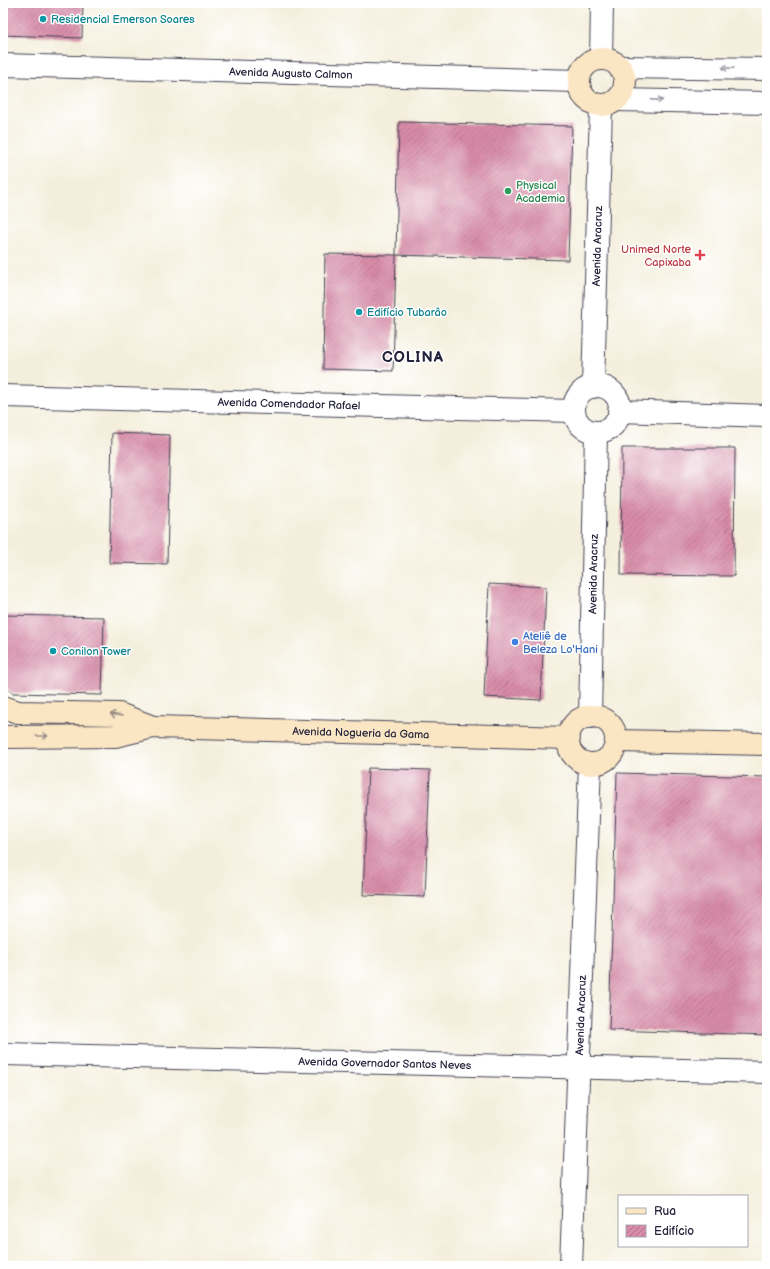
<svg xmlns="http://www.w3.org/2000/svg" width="770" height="1269" font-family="'Balsamiq Sans',sans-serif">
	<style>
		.building { fill: url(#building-hatch) }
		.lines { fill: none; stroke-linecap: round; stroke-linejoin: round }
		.street-casing { stroke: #424153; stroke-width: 24 }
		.secondary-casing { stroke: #424153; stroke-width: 24 }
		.street { stroke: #fff; stroke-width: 22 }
		.secondary { stroke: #fbe6c4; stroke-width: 22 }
		.oneway { stroke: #9c9ca7 }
		.oneway2 { stroke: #998e86 }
		.culture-dot { fill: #0f9aa8; stroke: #fff; stroke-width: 1.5 }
		.leisure-dot { fill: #2e9e5b; stroke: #fff; stroke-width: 1.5 }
		.health-dot { fill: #e0444e; stroke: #fff; stroke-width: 1.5 }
		.shop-dot { fill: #3f7fe0; stroke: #fff; stroke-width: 1.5 }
		.labels { text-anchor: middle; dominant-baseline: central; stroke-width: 3; stroke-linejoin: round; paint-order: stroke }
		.culture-label { font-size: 11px; fill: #0d838f; stroke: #fff; text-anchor: start }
		.street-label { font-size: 11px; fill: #22223b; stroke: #fff }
		.leisure-label { font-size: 11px; fill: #27864d; stroke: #fff; text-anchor: start }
		.health-label { font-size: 11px; fill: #be3a42; stroke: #fff; text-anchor: end }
		.shop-label { font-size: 11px; fill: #366cbe; stroke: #fff; text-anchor: start }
		.district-label { font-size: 15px; font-weight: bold; letter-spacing: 1px; fill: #22223b; stroke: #fff }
	</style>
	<defs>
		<pattern id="building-hatch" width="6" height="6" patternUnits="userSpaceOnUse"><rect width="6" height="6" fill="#d88ba7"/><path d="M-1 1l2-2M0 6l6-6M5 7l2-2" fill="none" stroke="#af7189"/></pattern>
	</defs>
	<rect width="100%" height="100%" fill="#fff"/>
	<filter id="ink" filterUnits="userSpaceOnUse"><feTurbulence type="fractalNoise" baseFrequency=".025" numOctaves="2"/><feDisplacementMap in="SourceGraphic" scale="8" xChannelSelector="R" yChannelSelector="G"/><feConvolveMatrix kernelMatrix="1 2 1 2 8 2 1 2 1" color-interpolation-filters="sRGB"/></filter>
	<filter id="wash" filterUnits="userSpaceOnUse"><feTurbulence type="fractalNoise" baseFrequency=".012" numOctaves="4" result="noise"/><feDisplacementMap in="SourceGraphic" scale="16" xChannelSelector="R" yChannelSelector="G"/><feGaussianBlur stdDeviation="0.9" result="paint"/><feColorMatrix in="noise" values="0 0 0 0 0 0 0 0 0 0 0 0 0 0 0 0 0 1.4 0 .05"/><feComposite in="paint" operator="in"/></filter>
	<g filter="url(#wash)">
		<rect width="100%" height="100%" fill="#f4efdd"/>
		<g id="blocks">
			<path class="building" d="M 3,3 L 83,3 L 82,38 L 3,35 Z
				M 399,122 L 572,126 L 568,260 L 396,255 Z
				M 325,254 L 396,255 L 393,371 L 323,369 Z
				M 112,433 L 170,435 L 167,564 L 109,563 Z
				M 622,448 L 735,448 L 734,576 L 621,575 Z
				M 489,584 L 546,587 L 541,700 L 484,697 Z
				M 3,615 L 104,617 L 102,695 L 13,693 L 3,686 Z
				M 368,768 L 430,770 L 425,897 L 363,895 Z
				M 617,773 L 767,777 L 767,1035 L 609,1030 Z"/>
		</g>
	</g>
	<g filter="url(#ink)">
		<use href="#blocks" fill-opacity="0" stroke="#424153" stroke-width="1"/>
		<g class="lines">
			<defs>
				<g id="street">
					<path d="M 601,59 L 602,3"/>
					<path id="s1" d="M 3,65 L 579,81"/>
					<path d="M 619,67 L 767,69"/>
					<path d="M 618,100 L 767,103"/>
					<circle cx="597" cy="409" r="23"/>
					<path id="s2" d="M 593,387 L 601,106"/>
					<path id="s3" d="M 3,396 L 574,411"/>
					<path d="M 619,411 L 767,416"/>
					<path id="s4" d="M 590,717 L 596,432"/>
					<path id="s5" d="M 3,1054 L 767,1072"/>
					<path id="s6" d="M 571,1266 L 590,764"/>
				</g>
				<g id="secondary">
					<circle cx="602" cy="82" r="23"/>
					<path d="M 3,707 L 18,712 L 119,714 L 153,727"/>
					<circle cx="592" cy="740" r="24"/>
					<path id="s7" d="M 3,737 L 115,736 L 153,727 L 569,738"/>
					<path d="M 616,741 L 767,744"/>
				</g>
			</defs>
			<use href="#street" class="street-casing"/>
			<use href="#secondary" class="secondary-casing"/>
			<use href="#street" class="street"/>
			<use href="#secondary" class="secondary"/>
		</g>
		<defs><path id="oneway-shaft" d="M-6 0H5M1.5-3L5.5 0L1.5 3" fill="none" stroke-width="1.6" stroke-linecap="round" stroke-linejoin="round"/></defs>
		<g class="oneway">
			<use href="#oneway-shaft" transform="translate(728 68) rotate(-179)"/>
			<use href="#oneway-shaft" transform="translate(657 100) rotate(1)"/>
		</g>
		<g class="oneway2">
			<use href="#oneway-shaft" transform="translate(116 715) rotate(-172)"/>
			<use href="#oneway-shaft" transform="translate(42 736)"/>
		</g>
	</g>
	<g class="culture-dot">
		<circle cx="43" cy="19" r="4"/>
		<circle cx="359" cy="312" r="4"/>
		<circle cx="53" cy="651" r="4"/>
	</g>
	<circle class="leisure-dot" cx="508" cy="191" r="4"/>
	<path class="health-dot" d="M698 249h4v4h4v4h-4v4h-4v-4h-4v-4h4z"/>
	<circle class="shop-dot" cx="515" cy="642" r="4"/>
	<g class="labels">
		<g class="culture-label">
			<text x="51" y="19">Residencial Emerson Soares</text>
			<text x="367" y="312">Edifício Tubarâo</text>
			<text x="61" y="651">Conilon Tower</text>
		</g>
		<g class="street-label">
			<text stroke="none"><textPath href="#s1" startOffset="288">Avenida Augusto Calmon</textPath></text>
			<text stroke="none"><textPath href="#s2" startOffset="141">Avenida Aracruz</textPath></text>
			<text stroke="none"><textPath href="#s3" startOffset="286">Avenida Comendador Rafael</textPath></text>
			<text stroke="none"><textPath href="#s4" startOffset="143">Avenida Aracruz</textPath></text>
			<text stroke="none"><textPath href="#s7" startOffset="359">Avenida Nogueria da Gama</textPath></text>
			<text stroke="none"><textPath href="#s6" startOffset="251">Avenida Aracruz</textPath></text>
			<text stroke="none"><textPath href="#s5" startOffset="382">Avenida Governador Santos Neves</textPath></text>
		</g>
		<g class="leisure-label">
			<text x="516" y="185">Physical<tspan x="516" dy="13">Academia</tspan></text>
		</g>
		<g class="health-label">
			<text x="691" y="249">Unimed Norte<tspan x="691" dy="13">Capixaba</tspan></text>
		</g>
		<g class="shop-label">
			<text x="523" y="636">Ateliê de<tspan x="523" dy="13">Beleza Lo'Hani</tspan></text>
		</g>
		<g class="district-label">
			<text x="413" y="357">COLINA</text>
		</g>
	</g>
	<rect width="770" height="1269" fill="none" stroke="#fff" stroke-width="16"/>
	<rect x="618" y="1195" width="130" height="52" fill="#ffffff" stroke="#a7a7b1"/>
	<rect x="626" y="1208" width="20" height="6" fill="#fbe6c4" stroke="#a7a7b1"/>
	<text x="654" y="1215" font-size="12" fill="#22223b">Rua</text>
	<rect x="626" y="1225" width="20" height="12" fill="url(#building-hatch)" stroke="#a7a7b1"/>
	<text x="654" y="1235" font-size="12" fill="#22223b">Edifício</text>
</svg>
